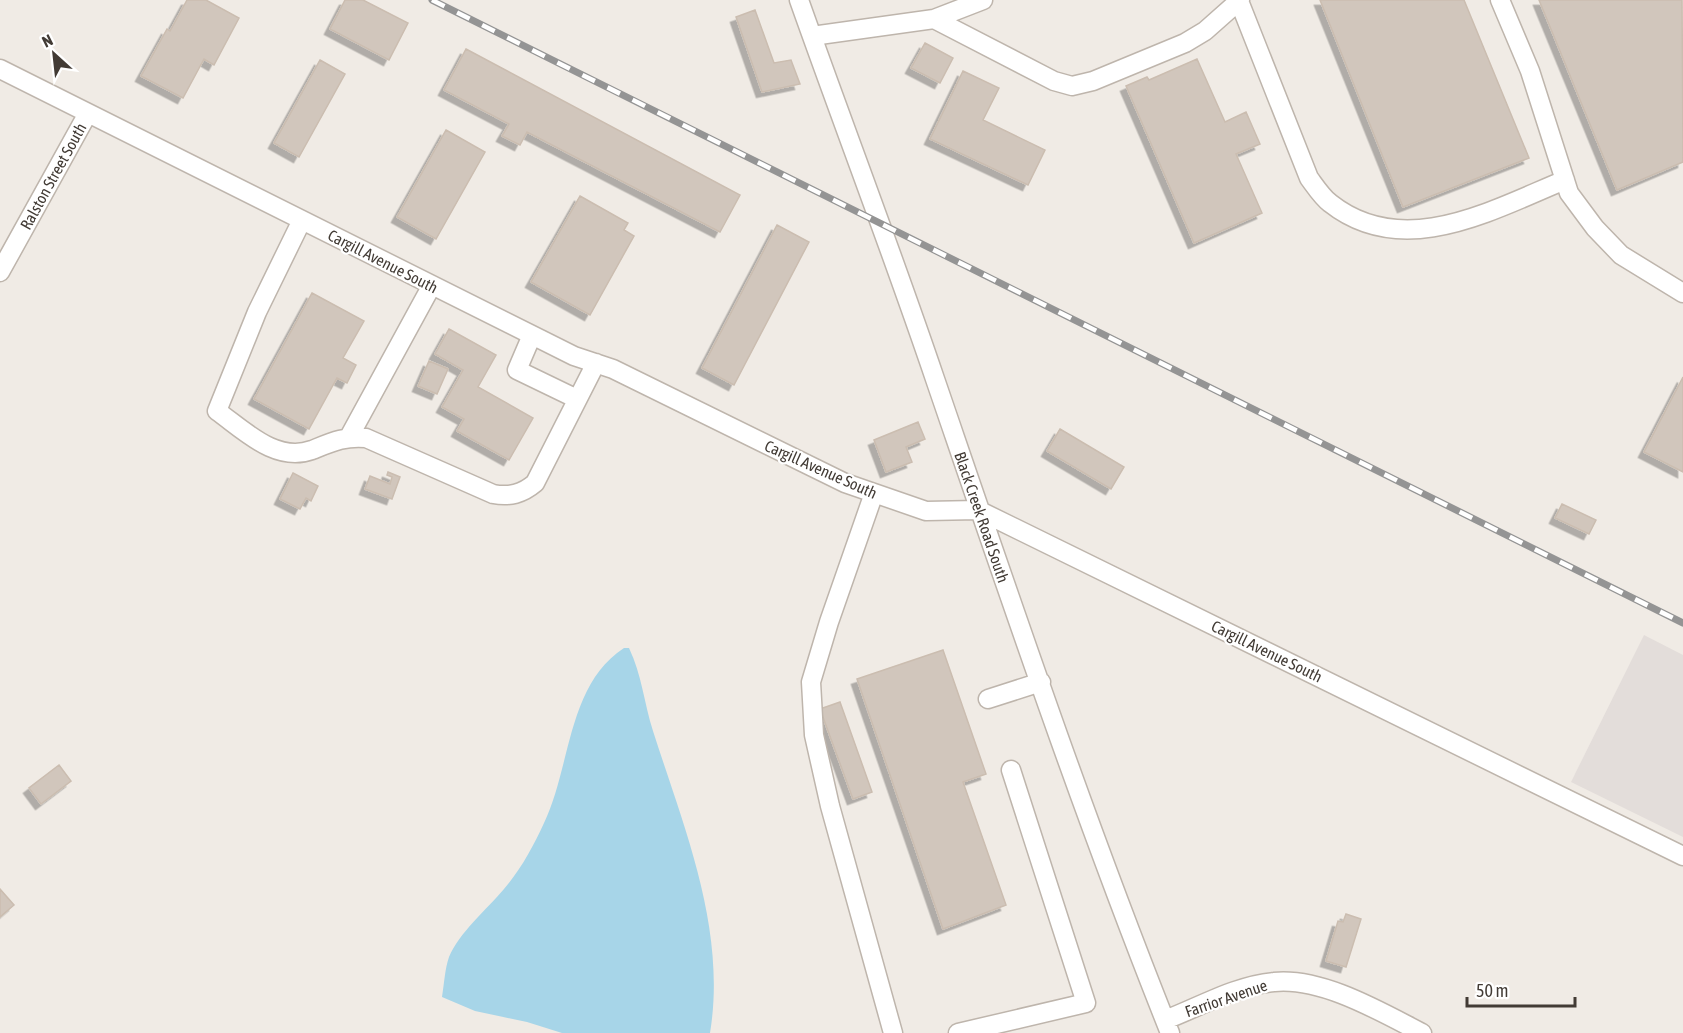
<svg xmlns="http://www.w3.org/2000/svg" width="1683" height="1033" font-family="'Asap Condensed',sans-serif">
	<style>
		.industrial { fill: #e3ddda }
		.water { fill: #a7d5e8 }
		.building { fill: #d1c6bc; stroke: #cbbdb0; stroke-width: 1.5; filter: url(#shadow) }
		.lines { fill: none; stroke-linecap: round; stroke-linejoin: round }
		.minor-casing { stroke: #beb5ac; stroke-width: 21 }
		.minor { stroke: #fff; stroke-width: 18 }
		.rail-casing { stroke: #949494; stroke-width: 7 }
		.rail { stroke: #fff; stroke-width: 4.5; stroke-dasharray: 14; stroke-linecap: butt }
		.labels { text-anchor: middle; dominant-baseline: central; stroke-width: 4.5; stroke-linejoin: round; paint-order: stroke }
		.street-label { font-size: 16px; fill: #423b35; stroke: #fff }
	</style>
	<defs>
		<filter id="shadow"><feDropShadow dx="-5.5" dy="5.5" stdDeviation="0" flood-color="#0004"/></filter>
	</defs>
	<rect width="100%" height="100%" fill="#f0ebe5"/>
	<path class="industrial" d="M 1644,635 L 1683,655 L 1683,837 L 1571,782 Z"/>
	<path class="water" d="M 624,648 L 629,648 C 642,675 644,703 653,731 C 684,828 727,929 710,1033 L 562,1033 L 527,1022 L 475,1011 L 442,997 C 444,985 445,968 449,957 C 459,933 487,909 504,889 C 521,869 533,847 544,823 C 571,767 567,685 624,648 Z"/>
	<path class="building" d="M 187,0 L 206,0 L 239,18 L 214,65 L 204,59 L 183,98 L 141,76 L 167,29 L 170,31 Z
		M 345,0 L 363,0 L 408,23 L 389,60 L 330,29 Z
		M 1320,0 L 1464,0 L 1529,158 L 1403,207 Z
		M 1539,0 L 1682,0 L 1683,162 L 1617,190 Z
		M 755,10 L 774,63 L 791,60 L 800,84 L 762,92 L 736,17 Z
		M 925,43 L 953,58 L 940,83 L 911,68 Z
		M 466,49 L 740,195 L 720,232 L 527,132 L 520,145 L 502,136 L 509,124 L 444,90 Z
		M 1197,59 L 1225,122 L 1246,112 L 1260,144 L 1236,154 L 1262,213 L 1194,243 L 1126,86 L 1147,77 L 1149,80 Z
		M 320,60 L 345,74 L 299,157 L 274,143 Z
		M 963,71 L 999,88 L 983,120 L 1045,150 L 1028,185 L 930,139 Z
		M 446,130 L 485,152 L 436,239 L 397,217 Z
		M 580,196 L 628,223 L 624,230 L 634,236 L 590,315 L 531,282 Z
		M 777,225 L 809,242 L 734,385 L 702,368 Z
		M 312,293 L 364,321 L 343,358 L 356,365 L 347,383 L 337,378 L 309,429 L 254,399 Z
		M 449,329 L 496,355 L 478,387 L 533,418 L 509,460 L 457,431 L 464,419 L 442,407 L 463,370 L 435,354 Z
		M 429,361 L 448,369 L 437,394 L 418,386 Z
		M 1683,377 L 1683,472 L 1644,452 Z
		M 918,422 L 925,439 L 906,447 L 912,462 L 886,472 L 874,440 Z
		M 1060,429 L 1124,467 L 1111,489 L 1047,451 Z
		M 388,472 L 400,477 L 392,499 L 365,489 L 370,476 L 390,484 L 392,477 L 387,475 Z
		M 293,473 L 318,486 L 311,501 L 306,498 L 300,509 L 280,499 Z
		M 1562,504 L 1596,520 L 1589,534 L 1555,518 Z
		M 943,650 L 986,774 L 963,782 L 1006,905 L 943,929 L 857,679 Z
		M 840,702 L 872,792 L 853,799 L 820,709 Z
		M 59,765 L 71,781 L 41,804 L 29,788 Z
		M 0,889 L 14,905 L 0,917 Z
		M 1346,914 L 1361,919 L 1346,967 L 1326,961 L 1338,921 L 1343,922 Z"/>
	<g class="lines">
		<defs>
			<path id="minor" d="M 799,0 C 844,127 892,252 935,379 C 1010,598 1084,818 1170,1033
				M 1500,0 L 1530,71 L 1569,193 L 1595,228 L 1621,255 L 1683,293
				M 1239,1 L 1309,178 C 1315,186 1322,197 1330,203 C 1403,261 1492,210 1565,180
				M 934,19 L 1054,81 L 1072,86 L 1093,81 L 1185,43 L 1205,31 L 1240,0
				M 812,36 L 934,19 L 983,0
				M 0,69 L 574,356 L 613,369 L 845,483 L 926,511 L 978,510 L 1683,856
				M 302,220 L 257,312 L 217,411 C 245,431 276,463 312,450 C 332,442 345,436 366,438 L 493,494 C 510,497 522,494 535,483 L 596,363
				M 0,272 L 88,113
				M 532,335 L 517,370 L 577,399
				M 349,437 L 432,285
				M 874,493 L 829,622 L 811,682 L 814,735 L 830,806 L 893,1033
				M 988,699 L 1041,682
				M 1165,1020 C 1199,1007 1237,985 1274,982 C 1322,977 1381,1012 1422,1033
				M 958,1033 L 1086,1003 L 1011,770"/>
		</defs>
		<use href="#minor" class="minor-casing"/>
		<use href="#minor" class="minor"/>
		<defs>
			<path id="rail" d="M 432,0 L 1683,623"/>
		</defs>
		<use href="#rail" class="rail-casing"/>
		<use href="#rail" class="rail"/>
	</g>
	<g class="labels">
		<g class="street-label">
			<text transform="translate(53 176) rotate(-61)">Ralston Street South</text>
			<text transform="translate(383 261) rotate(27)">Cargill Avenue South</text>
			<text transform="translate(821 469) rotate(24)">Cargill Avenue South</text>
			<text transform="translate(982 517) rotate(71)">Black Creek Road South</text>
			<text transform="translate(1267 651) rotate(26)">Cargill Avenue South</text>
			<text transform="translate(1226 998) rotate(-19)">Farrior Avenue</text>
		</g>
	</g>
	<g transform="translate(54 54) rotate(333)" stroke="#ffffff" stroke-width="4.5" paint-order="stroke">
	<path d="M0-4.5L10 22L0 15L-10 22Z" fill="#423b35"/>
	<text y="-9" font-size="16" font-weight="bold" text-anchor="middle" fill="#423b35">N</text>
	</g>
	<path d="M1467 997v9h108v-9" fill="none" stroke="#423b35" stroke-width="3"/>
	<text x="1476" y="997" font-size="18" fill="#423b35" stroke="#ffffff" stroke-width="4.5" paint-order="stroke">50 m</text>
</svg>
